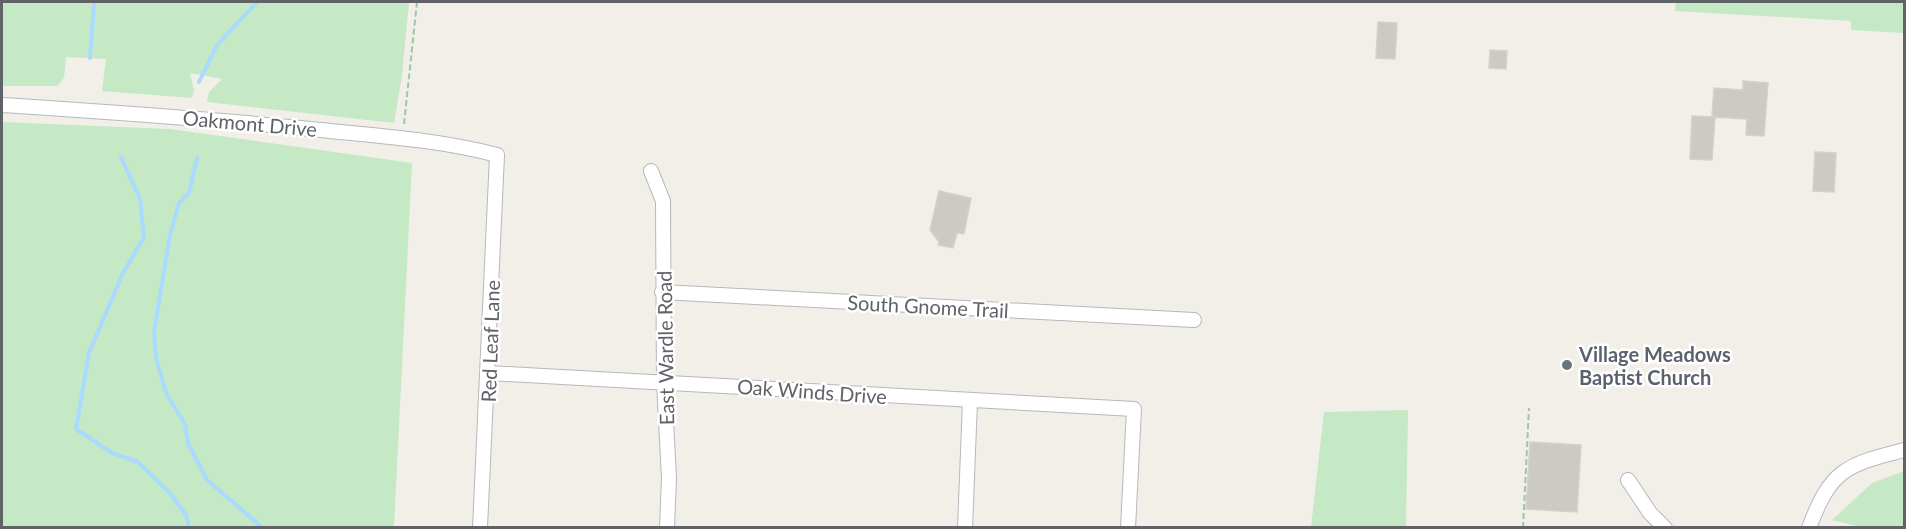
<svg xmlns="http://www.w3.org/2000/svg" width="1906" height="529" font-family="Lato,sans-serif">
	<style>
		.green { fill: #c5e8c5 }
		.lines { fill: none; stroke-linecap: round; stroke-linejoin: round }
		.stream { stroke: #aadaff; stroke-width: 4 }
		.building { fill: #cccac5; stroke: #d6d1c6; stroke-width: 1.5 }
		.minor-casing { stroke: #b5b8bc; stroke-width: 16 }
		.path { stroke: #9cc7a9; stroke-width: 2; stroke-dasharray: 6 3; stroke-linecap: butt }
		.minor { stroke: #fff; stroke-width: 14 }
		.worship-dot { fill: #6b7280; stroke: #fff; stroke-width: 2 }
		.labels { text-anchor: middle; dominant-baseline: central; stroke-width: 5; stroke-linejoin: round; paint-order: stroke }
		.street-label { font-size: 20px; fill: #5f6368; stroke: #fff }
		.worship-label { font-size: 20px; font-weight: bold; fill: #5b616d; stroke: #fff; text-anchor: start }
	</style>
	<rect width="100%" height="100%" fill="#f1efe8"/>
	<path class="green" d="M 2,2 L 409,2 L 402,75 L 394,123 L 207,102 L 209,92 L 222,79 L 190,73 L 194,90 L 192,98 L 102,91 L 106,59 L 66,57 L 64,78 L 57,86 L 2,86 Z
		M 1676,2 L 1904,2 L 1904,33 L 1851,30 L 1851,21 L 1675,11 Z
		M 2,122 L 170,129 L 412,163 L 394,527 L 2,527 Z
		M 1408,410 L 1406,527 L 1311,527 L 1324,412 Z
		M 1904,471 L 1904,527 L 1861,527 L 1832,520 L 1872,483 Z"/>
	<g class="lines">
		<path class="stream" d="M 90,58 L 94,2
			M 199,82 L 217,45 L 257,2
			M 121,157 L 140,199 L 144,237 L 122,275 L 89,353 L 76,429 L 112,453 L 138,462 L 169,492 L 186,515 L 189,528
			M 197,158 L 189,193 L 179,203 L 170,235 L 154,332 L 156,358 L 166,393 L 185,424 L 188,443 L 207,480 L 263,528"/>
	</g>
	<path class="building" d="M 1378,22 L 1397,23 L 1395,59 L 1376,58 Z
		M 1490,50 L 1507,51 L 1506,69 L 1489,68 Z
		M 1743,81 L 1768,83 L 1764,136 L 1746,135 L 1747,119 L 1712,117 L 1714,88 L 1743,90 Z
		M 1692,116 L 1715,117 L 1712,160 L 1690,159 Z
		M 1815,152 L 1836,153 L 1834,192 L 1813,191 Z
		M 939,191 L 971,198 L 964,234 L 957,233 L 953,248 L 938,245 L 939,242 L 930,230 Z
		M 1530,442 L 1581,445 L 1577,512 L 1526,509 Z"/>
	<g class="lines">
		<defs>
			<path id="minor" d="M 2,105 C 108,112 215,119 321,130 C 380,136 440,140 497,155 L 480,528
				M 651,171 L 663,201 L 664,382 L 669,478 L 667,528
				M 662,292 L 1194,320
				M 489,373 L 1134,409 L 1128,528
				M 1628,480 L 1650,513 L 1665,528
				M 965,528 L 970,401
				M 1809,528 C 1831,469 1846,465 1904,450"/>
		</defs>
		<use href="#minor" class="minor-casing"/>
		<path class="path" d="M 404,124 L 417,2
			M 1523,528 L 1529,408"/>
		<use href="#minor" class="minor"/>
	</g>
	<circle class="worship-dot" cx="1567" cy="365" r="6"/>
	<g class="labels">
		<g class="street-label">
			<text transform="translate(250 123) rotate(5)">Oakmont Drive</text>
			<text transform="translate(928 306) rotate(3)">South Gnome Trail</text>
			<text transform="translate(490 341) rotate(-88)">Red Leaf Lane</text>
			<text transform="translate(665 348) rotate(-91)">East Wardle Road</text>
			<text transform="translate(812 391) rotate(4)">Oak Winds Drive</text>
		</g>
		<g class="worship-label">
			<text x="1579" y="354">Village Meadows<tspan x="1579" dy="23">Baptist Church</tspan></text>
		</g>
	</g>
	<rect width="1906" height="529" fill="none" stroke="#5f6368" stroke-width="6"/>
</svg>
